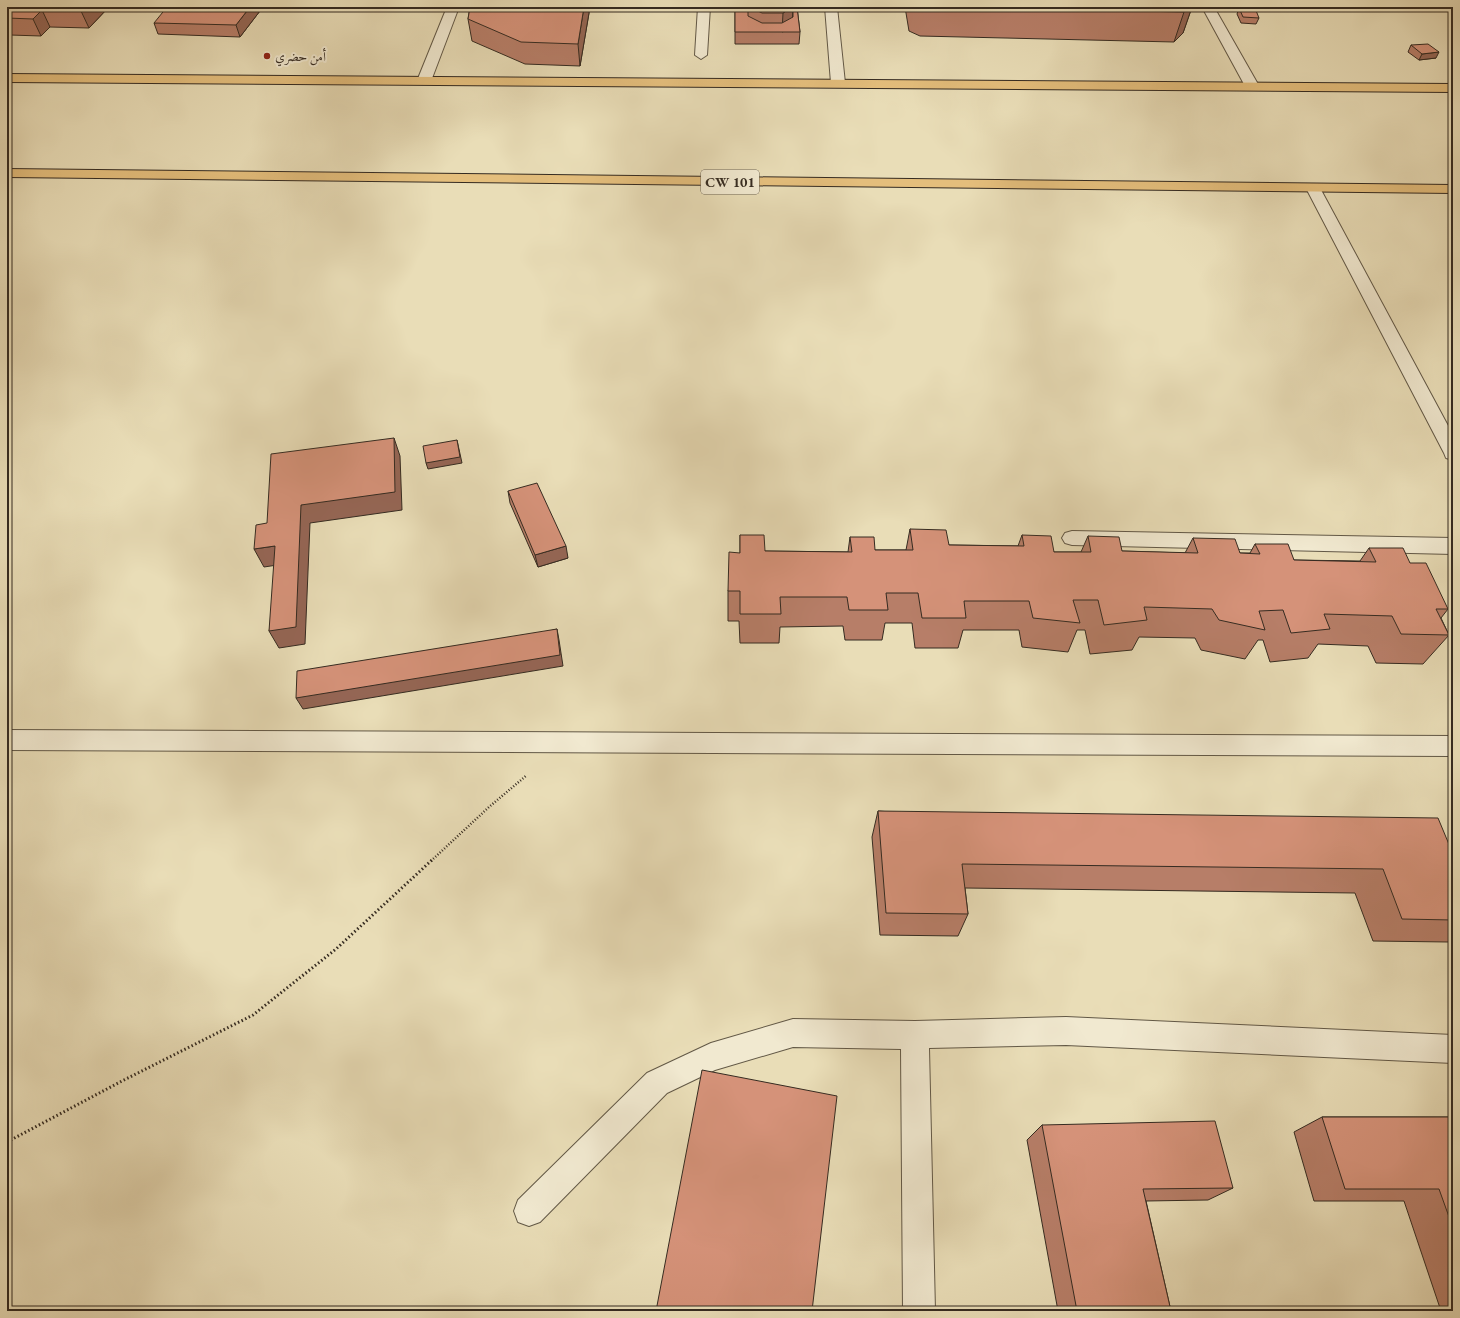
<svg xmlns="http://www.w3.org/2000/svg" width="1460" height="1318" font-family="'EB Garamond',Amiri,serif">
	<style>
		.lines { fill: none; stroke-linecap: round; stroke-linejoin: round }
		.minor-casing { stroke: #625846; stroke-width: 2 }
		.major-casing { stroke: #352b21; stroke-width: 2 }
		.path-far1 { stroke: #352b21; stroke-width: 2.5; stroke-dasharray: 1 2; stroke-linecap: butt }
		.path { stroke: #352b21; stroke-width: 3; stroke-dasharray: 1.5 2.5; stroke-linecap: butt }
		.minor { fill: #f1e9d0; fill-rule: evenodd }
		.major { fill: #e4be7c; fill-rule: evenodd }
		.wall { fill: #b77e68; stroke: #352b21 }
		.shaded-wall { fill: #956655; stroke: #352b21 }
		.building { fill: #d59279; stroke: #352b21 }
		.poi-dot { fill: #8f2418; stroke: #f1e9d0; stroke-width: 1.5 }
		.labels { text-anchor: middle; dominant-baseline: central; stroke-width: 4; stroke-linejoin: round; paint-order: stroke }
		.far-poi-label { font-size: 13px; fill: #352b21; stroke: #f1e9d0; text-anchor: start }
		.shield { fill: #f1e9d0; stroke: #6d6456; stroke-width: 1 }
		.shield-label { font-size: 14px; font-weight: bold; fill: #352b21 }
	</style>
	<rect width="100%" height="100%" fill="#e9ddb7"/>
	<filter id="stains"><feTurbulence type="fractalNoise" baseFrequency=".005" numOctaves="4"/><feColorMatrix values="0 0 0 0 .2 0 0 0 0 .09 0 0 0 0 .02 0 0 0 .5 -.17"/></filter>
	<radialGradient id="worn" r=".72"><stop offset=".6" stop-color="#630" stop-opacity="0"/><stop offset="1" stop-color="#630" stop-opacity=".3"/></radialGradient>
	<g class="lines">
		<defs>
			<path id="minor" d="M 447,7 L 459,7 L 431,81 L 429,84 L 419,84 L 417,81 Z
				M 698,7 L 710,7 L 707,55 L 701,59 L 695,55 Z
				M 825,7 L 837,7 L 845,83 L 843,86 L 833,86 L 831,83 Z
				M 1202,7 L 1214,7 L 1259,86 L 1257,89 L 1247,89 L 1245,86 Z
				M 1313,184 L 1318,185 L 1320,188 L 1453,435 L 1453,460 L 1446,458 L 1444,453 L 1306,188 L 1308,185 Z
				M 1072,531 L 1453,538 L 1453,554 L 1072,545 L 1065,543 L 1062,538 L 1065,533 Z
				M 7,730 L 1453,736 L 1453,756 L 7,750 Z
				M 1066,1017 L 1453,1035 L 1453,1063 L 1066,1045 L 929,1048 L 935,1311 L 903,1311 L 901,1049 L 793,1047 L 715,1070 L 667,1093 L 540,1222 L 529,1226 L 518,1222 L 514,1211 L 518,1200 L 647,1073 L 711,1043 L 793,1019 L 915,1021 Z"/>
			<path id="major" d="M 7,74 L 1453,84 L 1453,92 L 7,82 Z
				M 7,169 L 1453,185 L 1453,193 L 7,177 Z"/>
		</defs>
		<use href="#minor" class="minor-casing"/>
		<use href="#major" class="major-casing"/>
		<path class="path-far1" d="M 431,861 L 489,807 L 527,775"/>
		<path class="path" d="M 7,1142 L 122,1081 L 253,1015 L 336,949 L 432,860"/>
		<use href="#minor" class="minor"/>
		<use href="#major" class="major"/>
	</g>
	<path class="wall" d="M 7,7 L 107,9 L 89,28 L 50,27 L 41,36 L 10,35 L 7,29 Z
		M 263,7 L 240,37 L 158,34 L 154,23 Z
		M 331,7 L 356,7 L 353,11 L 332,9 Z
		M 470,7 L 589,7 L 589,13 L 580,66 L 525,64 L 472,41 L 468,19 Z
		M 735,7 L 797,7 L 800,32 L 799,44 L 735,44 Z
		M 905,7 L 1192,7 L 1183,33 L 1174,42 L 920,36 L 909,31 Z
		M 1239,8 L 1259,18 L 1256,24 L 1241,23 L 1237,14 Z
		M 1411,45 L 1436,58 L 1419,60 L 1408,52 Z
		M 508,491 L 568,558 L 538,567 L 510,503 Z
		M 910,529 L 949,545 L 1018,546 L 1022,535 L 1054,552 L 1081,552 L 1088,536 L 1122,551 L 1185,553 L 1193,538 L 1240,553 L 1250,553 L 1255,544 L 1294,560 L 1360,561 L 1369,548 L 1410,563 L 1448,609 L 1441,618 L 1449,635 L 1423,664 L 1376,663 L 1368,646 L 1318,644 L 1308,658 L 1270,662 L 1263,640 L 1258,640 L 1245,659 L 1201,650 L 1195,638 L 1139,637 L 1132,650 L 1090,654 L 1085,630 L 1077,630 L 1068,652 L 1022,647 L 1019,630 L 963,630 L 958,648 L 915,648 L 912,623 L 885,623 L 882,640 L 845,640 L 843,626 L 780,627 L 779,643 L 740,643 L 739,621 L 728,621 L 728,591 L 740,553 L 740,535 L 765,551 L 848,552 L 850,537 L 875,550 L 906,550 Z
		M 878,811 L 1453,854 L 1453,939 L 1448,942 L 1373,941 L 1355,893 L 965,888 L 968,914 L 958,936 L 880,935 L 872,837 Z
		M 1322,1117 L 1453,1117 L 1453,1311 L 1441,1311 L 1404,1201 L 1314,1201 L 1294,1132 Z
		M 1042,1125 L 1233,1188 L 1208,1200 L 1146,1201 L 1171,1311 L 1058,1311 L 1027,1140 Z"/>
	<path class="shaded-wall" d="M 85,7 L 106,7 L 107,9 L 89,28 L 81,11 Z
		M 250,7 L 263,7 L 240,37 L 236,25 Z
		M 352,7 L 356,7 L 353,11 Z
		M 584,7 L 589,7 L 589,13 L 580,66 L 578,44 Z
		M 793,7 L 792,29 L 782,32 L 783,13 Z
		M 1189,7 L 1192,7 L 1183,33 L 1174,42 L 1184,12 Z
		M 42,10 L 50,27 L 41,36 L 33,19 Z
		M 1439,52 L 1436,58 L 1419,60 L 1422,54 Z
		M 394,438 L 400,456 L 402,510 L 310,523 L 305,644 L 279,648 L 269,631 L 301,505 Z
		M 457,440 L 462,463 L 428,469 L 426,463 Z
		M 275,546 L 284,564 L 264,567 L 254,549 Z
		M 566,546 L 568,558 L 538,567 L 535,555 Z
		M 557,629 L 559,640 L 563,666 L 303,709 L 296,698 Z"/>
	<path class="building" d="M 7,7 L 85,7 L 81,11 L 42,10 L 33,19 L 7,18 Z
		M 167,7 L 250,7 L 236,25 L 154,23 Z
		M 470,7 L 584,7 L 578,44 L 521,42 L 468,19 Z
		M 735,7 L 748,7 L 748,16 L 762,23 L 782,23 L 793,17 L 793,7 L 797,7 L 800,32 L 735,32 Z
		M 750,7 L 793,7 L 783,13 L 762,13 Z
		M 948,7 L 1189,7 L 1184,12 Z
		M 1239,8 L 1255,8 L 1259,18 L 1243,17 Z
		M 1428,44 L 1439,52 L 1422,54 L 1411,45 Z
		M 394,438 L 395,492 L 301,505 L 296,627 L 269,631 L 275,546 L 254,549 L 256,525 L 267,523 L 271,454 Z
		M 457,440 L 460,457 L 426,463 L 423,446 Z
		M 537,483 L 566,546 L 535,555 L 508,491 Z
		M 910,529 L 946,530 L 949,545 L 1024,546 L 1022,535 L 1051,536 L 1054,552 L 1091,552 L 1088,536 L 1119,537 L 1122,551 L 1198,553 L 1193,538 L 1235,539 L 1240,553 L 1260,554 L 1255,544 L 1288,544 L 1294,560 L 1376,562 L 1369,548 L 1403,548 L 1410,563 L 1426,563 L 1448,609 L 1436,609 L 1449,635 L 1401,634 L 1392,616 L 1324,614 L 1330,629 L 1291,633 L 1283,610 L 1259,611 L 1265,630 L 1219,620 L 1212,609 L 1144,607 L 1147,620 L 1104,625 L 1098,600 L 1073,600 L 1080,623 L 1033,618 L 1029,601 L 964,601 L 966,618 L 922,618 L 918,593 L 886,593 L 888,610 L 849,610 L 847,597 L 780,597 L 781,614 L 740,614 L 740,591 L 728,591 L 729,552 L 740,553 L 740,535 L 764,535 L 765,551 L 852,552 L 850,537 L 874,537 L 875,550 L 913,550 Z
		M 557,629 L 560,655 L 296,698 L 297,671 Z
		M 878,811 L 1438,818 L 1453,854 L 1453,920 L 1402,919 L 1383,869 L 962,864 L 968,914 L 886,913 Z
		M 702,1070 L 837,1096 L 812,1311 L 656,1311 Z
		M 1322,1117 L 1453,1117 L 1453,1228 L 1439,1189 L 1345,1189 Z
		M 1215,1121 L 1233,1188 L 1143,1189 L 1171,1311 L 1077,1311 L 1042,1125 Z"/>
	<circle class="poi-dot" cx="267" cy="56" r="4"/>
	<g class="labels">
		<g class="far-poi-label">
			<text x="275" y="56">أمن حضري</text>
		</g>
		<rect class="shield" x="701" y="170" width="58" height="24" rx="3"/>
		<g class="shield-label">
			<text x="730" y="182">CW 101</text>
		</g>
	</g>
	<rect width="1460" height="1318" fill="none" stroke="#e9ddb7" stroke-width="24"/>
	<rect x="8" y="8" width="1444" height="1302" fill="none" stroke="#352b21" stroke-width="2"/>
	<rect x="12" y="12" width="1436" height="1294" fill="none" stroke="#352b21"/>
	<rect width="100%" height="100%" filter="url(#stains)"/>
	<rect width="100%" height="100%" fill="url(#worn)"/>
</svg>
